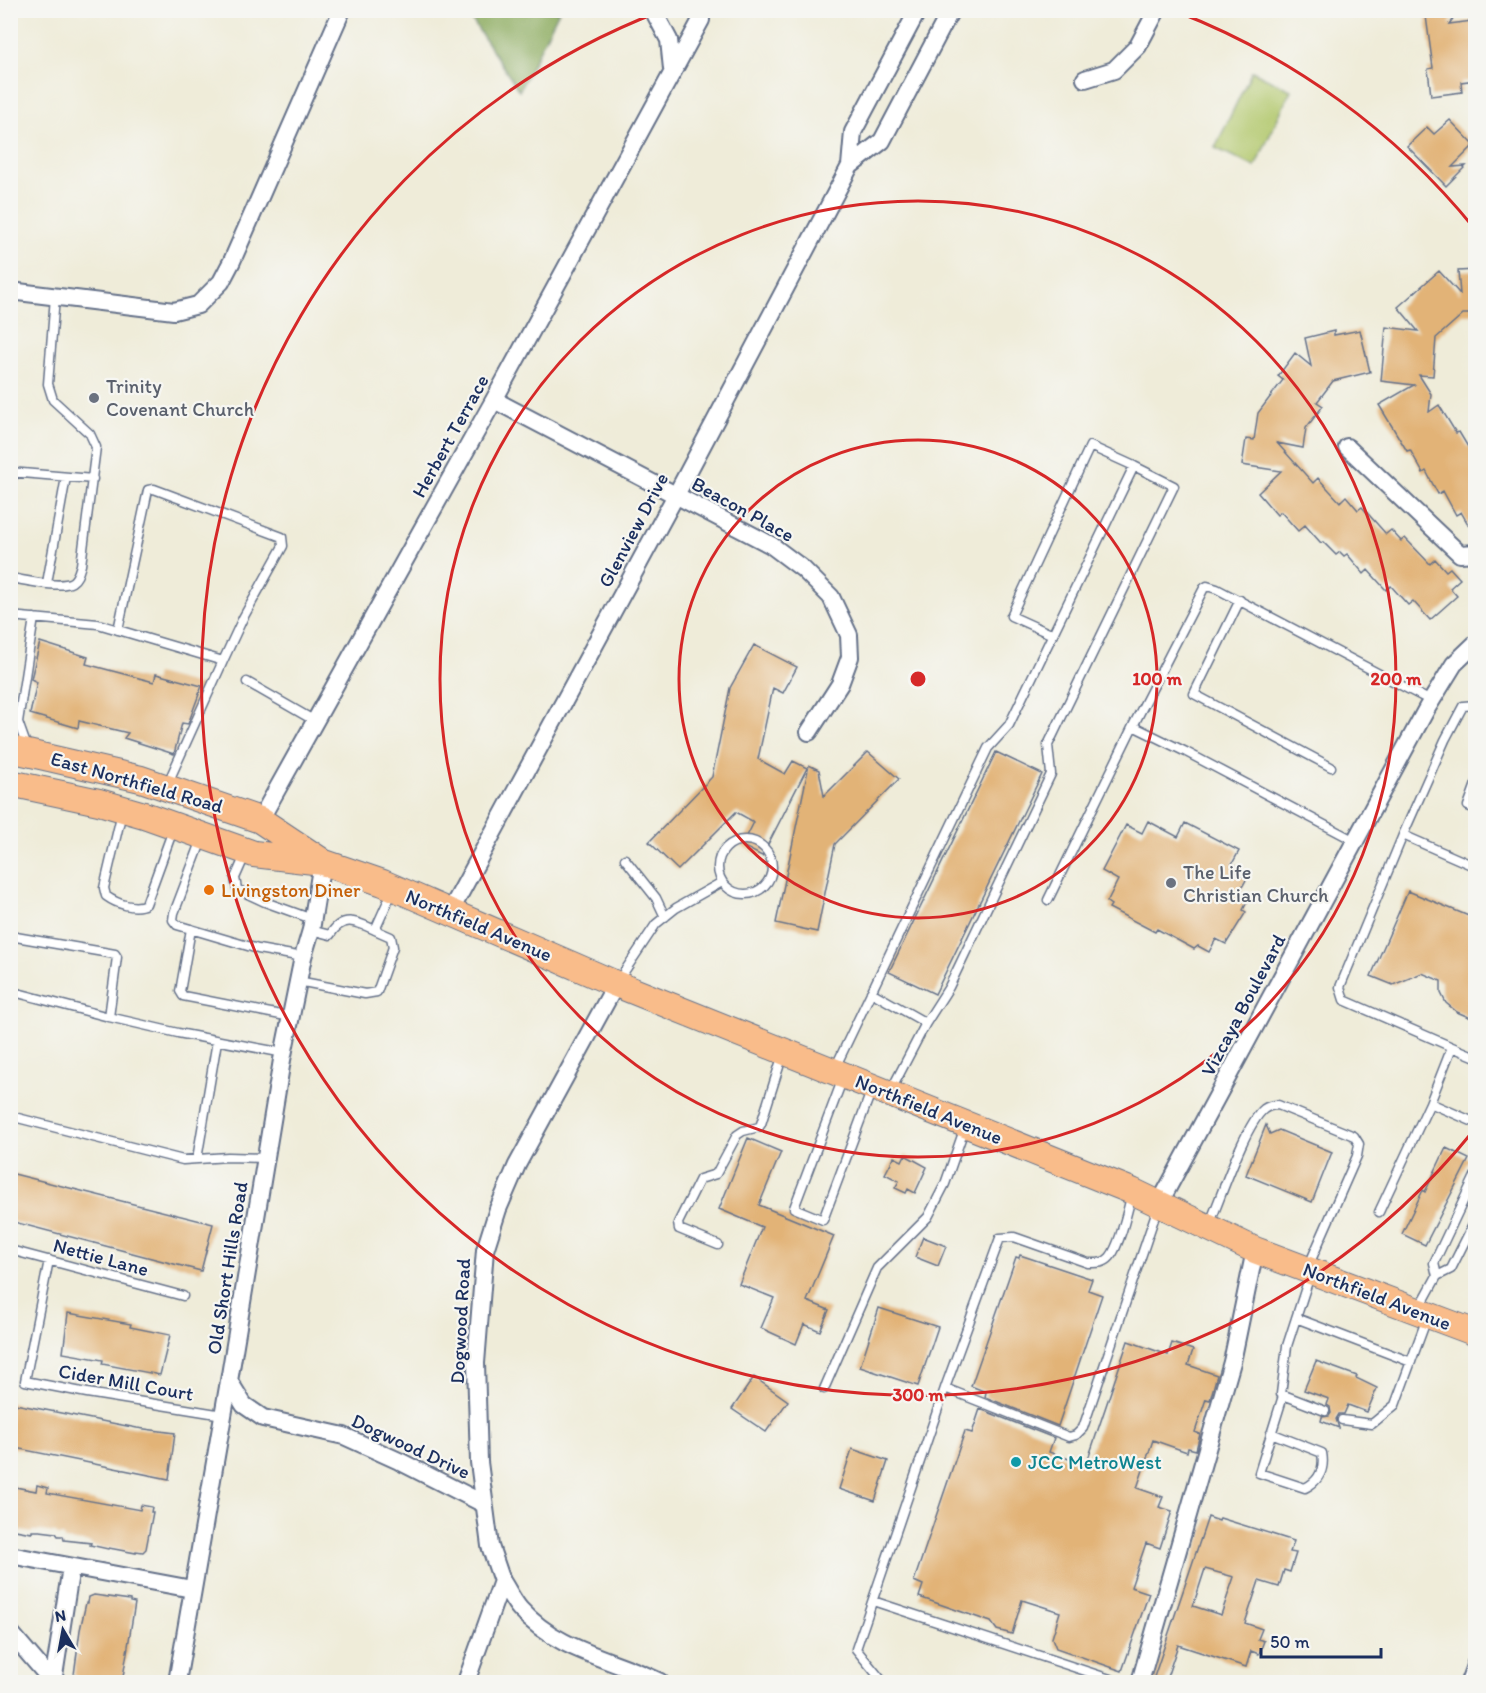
<svg xmlns="http://www.w3.org/2000/svg" width="1486" height="1693" font-family="Itim,sans-serif">
	<style>
		.green { fill: #b2c86d; stroke: #667c66; stroke-width: 1.5 }
		.forest { fill: #8dac60; stroke: #546e5f; stroke-width: 1.5 }
		.building { fill: #e2b377; fill-rule: evenodd }
		.lines { fill: none; stroke-linecap: round; stroke-linejoin: round }
		.lane-casing { stroke: #657189; stroke-width: 11 }
		.street-casing { stroke: #657189; stroke-width: 20 }
		.primary-casing { stroke: #657189; stroke-width: 28 }
		.lane { stroke: #fff; stroke-width: 8 }
		.street { stroke: #fff; stroke-width: 16 }
		.primary { stroke: #f9bc8a; stroke-width: 26 }
		.ring { fill: none; stroke: #d62828; stroke-width: 3 }
		.worship-dot { fill: #6b7280; stroke: #f6f6f2; stroke-width: 2 }
		.food-dot { fill: #e8710a; stroke: #f6f6f2; stroke-width: 2 }
		.culture-dot { fill: #0f9aa8; stroke: #f6f6f2; stroke-width: 2 }
		.labels { text-anchor: middle; dominant-baseline: central; stroke-width: 4.5; stroke-linejoin: round; paint-order: stroke }
		.worship-label { font-size: 20px; fill: #5b616d; stroke: #f6f6f2; text-anchor: start }
		.street-label { font-size: 20px; fill: #1b2f5e; stroke: #f6f6f2 }
		.food-label { font-size: 20px; fill: #c56008; stroke: #f6f6f2; text-anchor: start }
		.culture-label { font-size: 20px; fill: #0d838f; stroke: #f6f6f2; text-anchor: start }
		.centre { fill: #d62828; stroke: #f6f6f2; stroke-width: 3 }
		.ring-label { font-size: 18px; text-anchor: middle; font-weight: bold; fill: #d62828; stroke: #f6f6f2; stroke-width: 4.5; stroke-linejoin: round; paint-order: stroke }
	</style>
	<rect width="100%" height="100%" fill="#f6f6f2"/>
	<filter id="ink" filterUnits="userSpaceOnUse"><feTurbulence type="fractalNoise" baseFrequency=".0167" numOctaves="2"/><feDisplacementMap in="SourceGraphic" scale="12" xChannelSelector="R" yChannelSelector="G"/><feConvolveMatrix kernelMatrix="1 2 1 2 8 2 1 2 1" color-interpolation-filters="sRGB"/></filter>
	<filter id="wash" filterUnits="userSpaceOnUse"><feTurbulence type="fractalNoise" baseFrequency=".008" numOctaves="4" result="noise"/><feDisplacementMap in="SourceGraphic" scale="24" xChannelSelector="R" yChannelSelector="G"/><feGaussianBlur stdDeviation="1.35" result="paint"/><feColorMatrix in="noise" values="0 0 0 0 0 0 0 0 0 0 0 0 0 0 0 0 0 1.4 0 .05"/><feComposite in="paint" operator="in"/></filter>
	<g filter="url(#wash)">
		<rect width="100%" height="100%" fill="#efecd9"/>
		<path class="green" d="M 1252,71 L 1291,90 L 1255,167 L 1215,148 Z"/>
		<path class="forest" d="M 466,11 L 559,11 L 519,91 Z"/>
		<g id="blocks">
			<path class="building" d="M 1457,13 L 1449,24 L 1472,21 L 1476,44 L 1476,80 L 1461,82 L 1462,92 L 1431,96 L 1428,69 L 1433,68 L 1426,16 Z
				M 1450,120 L 1474,145 L 1452,167 L 1466,166 L 1446,186 L 1407,146 L 1427,127 L 1434,134 Z
				M 1476,270 L 1476,314 L 1463,314 L 1436,338 L 1433,376 L 1419,375 L 1431,394 L 1429,412 L 1439,405 L 1456,433 L 1459,432 L 1468,447 L 1470,446 L 1476,455 L 1476,538 L 1461,512 L 1456,515 L 1443,491 L 1438,494 L 1426,471 L 1423,473 L 1410,450 L 1407,451 L 1379,405 L 1414,385 L 1381,381 L 1386,327 L 1418,331 L 1398,307 L 1439,271 L 1460,294 L 1458,271 Z
				M 1360,330 L 1370,372 L 1333,381 L 1317,402 L 1323,406 L 1306,428 L 1303,448 L 1277,443 L 1313,483 L 1318,478 L 1340,502 L 1346,496 L 1358,510 L 1362,507 L 1386,534 L 1391,530 L 1401,541 L 1405,538 L 1430,564 L 1435,559 L 1446,571 L 1450,568 L 1460,579 L 1450,588 L 1457,596 L 1430,620 L 1413,601 L 1408,605 L 1391,586 L 1386,590 L 1368,570 L 1364,574 L 1347,554 L 1344,556 L 1340,552 L 1336,555 L 1323,542 L 1321,543 L 1305,525 L 1298,531 L 1281,512 L 1277,515 L 1258,493 L 1281,471 L 1242,465 L 1246,439 L 1254,440 L 1258,413 L 1283,380 L 1278,376 L 1295,353 L 1311,366 L 1305,338 L 1334,331 L 1334,335 Z
				M 40,642 L 88,657 L 86,664 L 154,682 L 156,674 L 202,686 L 188,724 L 182,723 L 174,754 L 124,738 L 128,733 L 79,721 L 78,728 L 30,714 L 37,682 L 31,679 Z
				M 754,645 L 797,667 L 783,693 L 773,688 L 758,759 L 785,774 L 793,761 L 807,768 L 762,856 L 742,846 L 754,822 L 736,812 L 678,870 L 649,842 L 712,777 L 730,688 Z
				M 868,752 L 899,779 L 835,844 L 817,932 L 776,923 L 809,765 L 819,770 L 824,796 Z
				M 996,752 L 1042,774 L 935,994 L 889,972 Z
				M 1148,821 L 1178,837 L 1185,823 L 1239,851 L 1232,864 L 1238,867 L 1235,872 L 1247,878 L 1240,891 L 1250,896 L 1243,910 L 1246,912 L 1226,944 L 1216,939 L 1209,952 L 1198,946 L 1194,949 L 1157,929 L 1155,932 L 1109,908 L 1111,905 L 1107,902 L 1118,880 L 1102,871 L 1126,825 L 1142,833 Z
				M 1408,891 L 1476,919 L 1476,1020 L 1457,1012 L 1446,1003 L 1441,993 L 1441,981 L 1422,973 L 1393,985 L 1371,976 Z
				M 1266,1125 L 1270,1134 L 1279,1130 L 1332,1152 L 1312,1202 L 1246,1175 Z
				M 748,1138 L 781,1152 L 759,1205 L 834,1236 L 807,1301 L 829,1310 L 820,1331 L 804,1324 L 796,1344 L 761,1328 L 774,1298 L 739,1284 L 762,1227 L 719,1209 Z
				M 1446,1148 L 1469,1159 L 1425,1245 L 1402,1234 L 1423,1190 L 1425,1192 Z
				M 905,1155 L 927,1167 L 915,1193 L 908,1189 L 906,1193 L 895,1188 L 899,1181 L 885,1174 L 894,1157 L 902,1161 Z
				M 10,1173 L 213,1224 L 201,1271 L 10,1221 Z
				M 923,1237 L 946,1246 L 938,1266 L 915,1257 Z
				M 1020,1255 L 1092,1279 L 1088,1290 L 1102,1295 L 1058,1426 L 985,1397 L 986,1392 L 971,1386 L 1016,1257 L 1019,1258 Z
				M 879,1308 L 938,1327 L 918,1386 L 860,1367 Z
				M 68,1313 L 131,1324 L 130,1327 L 170,1335 L 160,1375 L 102,1364 L 103,1360 L 63,1353 Z
				M 1128,1341 L 1168,1355 L 1172,1343 L 1193,1350 L 1188,1365 L 1217,1375 L 1210,1400 L 1206,1399 L 1195,1432 L 1200,1434 L 1196,1450 L 1188,1448 L 1187,1452 L 1153,1440 L 1137,1488 L 1163,1497 L 1159,1507 L 1172,1511 L 1160,1548 L 1146,1543 L 1131,1587 L 1149,1593 L 1122,1671 L 1056,1648 L 1052,1638 L 1060,1612 L 1022,1600 L 1012,1634 L 997,1630 L 991,1622 L 919,1597 L 923,1585 L 914,1581 L 965,1431 L 972,1433 L 980,1409 L 1054,1438 L 1049,1452 L 1086,1465 Z
				M 1316,1361 L 1357,1376 L 1356,1378 L 1377,1388 L 1367,1412 L 1348,1405 L 1344,1414 L 1339,1414 L 1336,1419 L 1339,1428 L 1321,1421 L 1322,1417 L 1329,1416 L 1331,1413 L 1330,1407 L 1327,1405 L 1329,1399 L 1304,1390 Z
				M 754,1377 L 788,1401 L 766,1432 L 732,1409 Z
				M 10,1403 L 137,1428 L 175,1433 L 169,1479 L 10,1447 Z
				M 852,1449 L 888,1461 L 875,1501 L 839,1489 Z
				M 37,1485 L 48,1488 L 47,1493 L 140,1510 L 141,1505 L 152,1507 L 151,1512 L 153,1512 L 146,1549 L 143,1552 L 136,1551 L 136,1553 L 109,1548 L 108,1549 L 90,1545 L 91,1543 L 64,1540 L 63,1536 L 58,1536 L 56,1533 L 40,1531 L 32,1531 L 32,1533 L 10,1529 L 10,1486 L 36,1491 Z
				M 1208,1517 L 1219,1521 L 1220,1518 L 1294,1541 L 1290,1552 L 1296,1553 L 1290,1572 L 1284,1570 L 1279,1587 L 1259,1581 L 1245,1623 L 1262,1629 L 1258,1639 L 1264,1641 L 1259,1654 L 1251,1651 L 1246,1667 L 1178,1645 L 1165,1683 L 1152,1683 ZM 1205,1569 L 1234,1577 L 1221,1615 L 1193,1606 Z
				M 94,1595 L 130,1600 L 130,1602 L 135,1603 L 122,1683 L 76,1683 L 77,1677 L 74,1675 L 80,1630 L 86,1603 L 88,1603 L 89,1597 Z"/>
		</g>
	</g>
	<g filter="url(#ink)">
		<use href="#blocks" fill-opacity="0" stroke="#657189" stroke-width="1.5"/>
		<g class="lines">
			<defs>
				<path id="lane" d="M 10,472 L 93,479
					M 10,489 L 13,472
					M 10,578 C 25,580 60,589 72,582 C 78,578 79,571 81,565 L 96,447 L 90,434 L 53,400 L 48,384 L 55,297
					M 47,583 L 66,477
					M 1240,600 L 1194,694 L 1331,767
					M 10,616 L 98,624 L 223,661 L 167,785
					M 118,630 L 148,490 L 154,489 L 282,537 L 283,546 L 243,618 L 223,661
					M 1053,635 L 1011,616 L 1090,446 L 1134,466
					M 247,682 L 315,721
					M 1133,726 L 1186,752 L 1355,841
					M 28,750 L 18,722 L 34,618
					M 1476,784 L 1468,806 L 1476,809
					M 122,812 L 104,888 L 106,896 C 117,904 135,910 146,904 L 174,827
					M 1403,835 L 1445,740 L 1463,706 L 1476,705
					M 203,837 L 174,913 L 173,920 L 177,925 L 258,949 L 303,957
					M718 867a27 27 0 1 1 54 0a27 27 0 1 1-54 0Z
					M 246,853 L 235,878 L 237,889 L 265,902 L 312,919
					M 625,859 L 656,898 L 665,917
					M 1048,900 L 1133,726 L 1204,588 L 1207,586 L 1217,589 L 1431,701
					M 191,929 L 181,986 L 180,991 L 183,996 L 291,1017
					M 311,930 L 330,935 C 343,914 357,922 375,930 L 393,890
					M 10,936 L 115,954 L 117,957 L 109,1017 L 178,1033 L 284,1053
					M 298,981 L 365,994 L 377,992 L 393,947 L 391,937 L 375,930
					M 618,981 L 656,924 L 676,908 L 722,882
					M 10,991 L 109,1017
					M 871,992 L 926,1023
					M 1452,1047 L 1476,1057
					M 835,1068 L 988,748 L 1009,725 L 1134,466 L 1174,486 L 1048,745 L 1051,774 L 949,987 L 926,1023 L 890,1092
					M 843,1078 L 794,1208 L 823,1220 L 872,1089
					M 1430,1103 L 1476,1123
					M 10,1116 L 183,1160 L 228,1157 L 266,1158
					M 197,1159 L 217,1041
					M 1379,1212 L 1430,1103 L 1452,1047 L 1344,1000 L 1340,987 L 1403,835 L 1476,867
					M 1209,1225 C 1220,1200 1245,1124 1264,1109 C 1268,1106 1273,1105 1278,1105 L 1354,1136 L 1359,1144 L 1357,1156 L 1308,1267
					M 718,1245 L 679,1229 L 678,1223 L 700,1179 L 716,1174 L 737,1135 L 743,1131 L 759,1127 L 761,1124 L 783,1054
					M 10,1250 L 183,1296
					M 49,1260 L 25,1381 L 87,1393 L 223,1415
					M 1310,1275 L 1287,1346 L 1281,1394 L 1325,1411
					M 1437,1276 L 1434,1263 L 1476,1174
					M 1419,1309 L 1437,1276 L 1451,1269 L 1476,1219
					M 1296,1318 L 1411,1362
					M 945,1388 L 1069,1437 L 1076,1435 L 1083,1428 L 1158,1207
					M 824,1389 L 877,1268 L 928,1217 L 945,1184 L 965,1127
					M 1342,1420 L 1372,1424 L 1395,1405 L 1427,1318
					M 1271,1433 L 1322,1453 C 1325,1469 1319,1481 1305,1488 L 1259,1473 L 1283,1396
					M 873,1601 L 1119,1682
					M 883,1682 L 856,1649 L 945,1388 L 1000,1238 L 1014,1237 L 1088,1263 C 1096,1263 1104,1264 1110,1257 C 1120,1245 1128,1209 1132,1193"/>
				<path id="street" d="M 653,10 L 669,40 L 672,69
					M 1085,79 L 1114,70 L 1138,46 L 1157,10
					M 850,166 L 882,141 L 951,10
					M 10,291 L 174,311 L 198,305 L 221,282 L 232,261 L 342,10
					M 494,400 L 771,545 L 803,569 L 831,597 L 849,635 L 850,657 L 840,684 L 809,732
					M 1347,447 L 1460,554 L 1476,553
					M 260,820 L 494,400 L 701,20 L 701,10
					M 450,912 L 676,495 L 850,166 L 853,132 L 918,10
					M 1159,1204 L 1427,708 L 1454,664 L 1476,643
					M 229,1381 L 244,1405 L 263,1418 L 344,1436 L 399,1461 L 484,1504
					M 10,1555 L 192,1589
					M 502,1581 C 508,1590 513,1601 520,1609 C 559,1652 612,1658 660,1682
					M 10,1632 L 53,1682
					M 53,1682 L 71,1567
					M 177,1682 L 229,1381 L 282,1060 L 303,957 L 311,930 L 322,862
					M 466,1682 L 502,1581 L 490,1546 L 479,1462 L 476,1363 L 485,1250 L 498,1209 L 517,1165 L 616,984
					M 1140,1682 L 1232,1362 L 1255,1250
					M 1469,1682 L 1476,1663"/>
				<path id="primary" d="M 10,749 L 141,779 L 260,820 L 320,860
					M 10,783 L 99,802 L 144,815 L 254,854 L 322,862 L 383,883 L 616,984 L 1132,1191 L 1255,1250 L 1476,1333"/>
			</defs>
			<use href="#lane" class="lane-casing"/>
			<use href="#street" class="street-casing"/>
			<use href="#primary" class="primary-casing"/>
			<use href="#lane" class="lane"/>
			<use href="#street" class="street"/>
			<use href="#primary" class="primary"/>
		</g>
	</g>
	<g class="ring">
		<circle cx="918" cy="679" r="239"/>
		<circle cx="918" cy="679" r="478"/>
		<path d="M1474 1130A716 716 0 1 1 661 11M1175 11A716 716 0 0 1 1474 228"/>
	</g>
	<g class="worship-dot">
		<circle cx="94" cy="398" r="6"/>
		<circle cx="1171" cy="883" r="6"/>
	</g>
	<circle class="food-dot" cx="209" cy="890" r="6"/>
	<circle class="culture-dot" cx="1016" cy="1462" r="6"/>
	<g class="labels">
		<g class="worship-label">
			<text x="106" y="386">Trinity<tspan x="106" dy="23">Covenant Church</tspan></text>
			<text x="1183" y="872">The Life<tspan x="1183" dy="23">Christian Church</tspan></text>
		</g>
		<g class="street-label">
			<text transform="translate(450 436) rotate(-61)">Herbert Terrace</text>
			<text transform="translate(743 509) rotate(29)">Beacon Place</text>
			<text transform="translate(633 530) rotate(-62)">Glenview Drive</text>
			<text transform="translate(137 782) rotate(16)">East Northfield Road</text>
			<text transform="translate(479 925) rotate(23)">Northfield Avenue</text>
			<text transform="translate(1243 1005) rotate(-62)">Vizcaya Boulevard</text>
			<text transform="translate(929 1109) rotate(22)">Northfield Avenue</text>
			<text transform="translate(101 1257) rotate(15)">Nettie Lane</text>
			<text transform="translate(227 1268) rotate(-81)">Old Short Hills Road</text>
			<text transform="translate(1377 1296) rotate(21)">Northfield Avenue</text>
			<text transform="translate(460 1321) rotate(-87)">Dogwood Road</text>
			<text transform="translate(126 1382) rotate(10)">Cider Mill Court</text>
			<text transform="translate(411 1446) rotate(25)">Dogwood Drive</text>
		</g>
		<g class="food-label">
			<text x="221" y="890">Livingston Diner</text>
		</g>
		<g class="culture-label">
			<text x="1028" y="1462">JCC MetroWest</text>
		</g>
	</g>
	<circle cx="918" cy="679" r="9" class="centre"/>
	<g class="ring-label">
		<text x="1157" y="685">100 m</text>
		<text x="1396" y="685">200 m</text>
		<text x="918" y="1401">300 m</text>
	</g>
	<rect width="1486" height="1693" fill="none" stroke="#f6f6f2" stroke-width="36"/>
	<g transform="translate(63 1630) rotate(350)" stroke="#f6f6f2" stroke-width="4.5" paint-order="stroke">
	<path d="M0-4.5L10 22L0 15L-10 22Z" fill="#1b2f5e"/>
	<text y="-9" font-size="16" font-weight="bold" text-anchor="middle" fill="#1b2f5e">N</text>
	</g>
	<path d="M1261 1648v9h120v-9" fill="none" stroke="#1b2f5e" stroke-width="3"/>
	<text x="1270" y="1648" font-size="18" fill="#1b2f5e" stroke="#f6f6f2" stroke-width="4.5" paint-order="stroke">50 m</text>
</svg>
